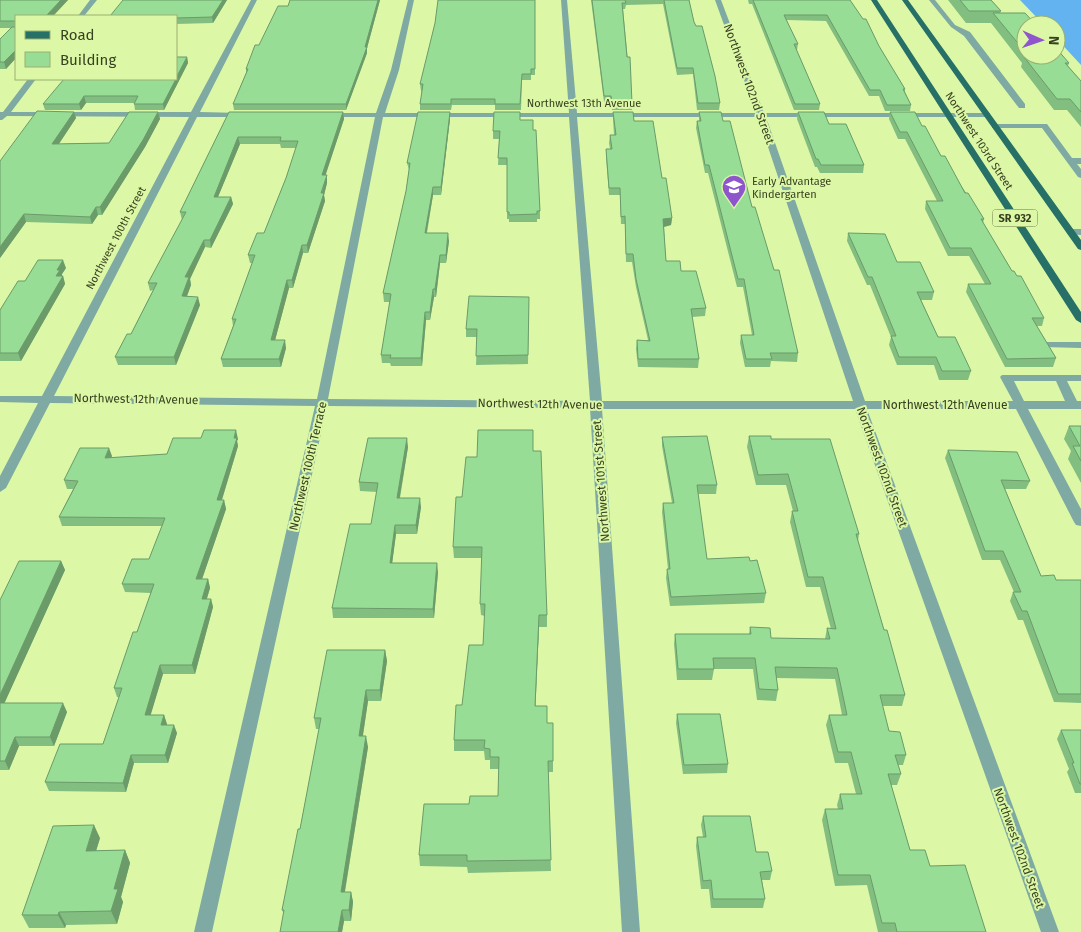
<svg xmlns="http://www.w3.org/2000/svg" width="1081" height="932" font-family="'Fira Sans',sans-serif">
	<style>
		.water { fill: #63b3f0 }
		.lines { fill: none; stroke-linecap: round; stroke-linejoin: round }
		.minor { fill: #7eaaa3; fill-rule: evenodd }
		.major { fill: #267067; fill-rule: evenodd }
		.wall { fill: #83be81 }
		.shaded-wall { fill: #6a9b69 }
		.building { fill: #98dd96; stroke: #6a9b69 }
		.labels { text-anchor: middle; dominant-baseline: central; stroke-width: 4; stroke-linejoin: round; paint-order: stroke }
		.far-street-label { font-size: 11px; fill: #374120; stroke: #dcf8a6 }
		.far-poi-label { font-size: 11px; fill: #374120; stroke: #dcf8a6; text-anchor: start }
		.shield { fill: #dcf8a6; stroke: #687848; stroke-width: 1 }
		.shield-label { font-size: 11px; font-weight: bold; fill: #374120 }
		.street-label { font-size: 12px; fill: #374120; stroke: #dcf8a6 }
	</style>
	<rect width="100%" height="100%" fill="#dcf8a6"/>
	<path class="water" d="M 1020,0 L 1081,0 L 1081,65 L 1056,38 L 1056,25 L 1044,25 Z"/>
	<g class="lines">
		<path class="minor" d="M 90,0 L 97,0 L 84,16 L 78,16 Z
			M 251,0 L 257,0 L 200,112 L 242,113 L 246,115 L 242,117 L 197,117 L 54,396 L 317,399 L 375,117 L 327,117 L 323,115 L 327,113 L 376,113 L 391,70 L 408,0 L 414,0 L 399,70 L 385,113 L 569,113 L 561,0 L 567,0 L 577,113 L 756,113 L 715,0 L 721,0 L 764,113 L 990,113 L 990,117 L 766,117 L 865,401 L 1013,401 L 1000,377 L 1002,375 L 1081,375 L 1081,381 L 1067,381 L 1077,401 L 1081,401 L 1081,409 L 1028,409 L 1081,509 L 1081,526 L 1076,525 L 1074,522 L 1016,409 L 867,409 L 1059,932 L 1041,932 L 855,409 L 602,409 L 640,932 L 622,932 L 590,408 L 327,406 L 212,932 L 194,932 L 315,406 L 50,403 L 6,488 L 0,492 L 0,476 L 38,403 L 0,402 L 0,396 L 42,396 L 189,117 L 7,116 L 2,120 L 0,120 L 0,112 L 3,112 L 28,79 L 36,79 L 11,112 L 191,112 ZM 383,117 L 569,117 L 590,401 L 328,399 ZM 577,117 L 758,117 L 853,401 L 602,401 ZM 1014,381 L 1056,381 L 1065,401 L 1024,401 Z
			M 929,0 L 935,0 L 955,25 L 970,32 L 1025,104 L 1025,108 L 1019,108 L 964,36 L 951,27 Z
			M 992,124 L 1047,124 L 1072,158 L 1081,158 L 1081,164 L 1077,164 L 1081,169 L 1081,178 L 1078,177 L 1042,128 L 992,128 Z
			M 1070,229 L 1081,229 L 1081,235 L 1067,234 L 1067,230 Z
			M 1047,342 L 1081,342 L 1081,348 L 1043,347 L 1042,345 L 1043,343 Z"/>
		<path class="major" d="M 871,0 L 877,0 L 1081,312 L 1081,323 L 1076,320 Z
			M 902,0 L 908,0 L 1081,240 L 1081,250 L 1078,249 Z"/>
	</g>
	<path class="wall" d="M 0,0 L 68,0 L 53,16 L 16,16 L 16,58 L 6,69 L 0,69 L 0,39 L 11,28 L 0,28 Z
		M 123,0 L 227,0 L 213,23 L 176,24 L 176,16 Z
		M 290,0 L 380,0 L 367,48 L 367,53 L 346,110 L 234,110 L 233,104 L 246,73 L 246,69 L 259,45 L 288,6 Z
		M 535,0 L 535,75 L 531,75 L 531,80 L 522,80 L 521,110 L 495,110 L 495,105 L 452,105 L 451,110 L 420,110 L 420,104 L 422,91 L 421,91 L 420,84 Z
		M 591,0 L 689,0 L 694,22 L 720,103 L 719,110 L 697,110 L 693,74 L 677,75 L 663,4 L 626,5 L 625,9 L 623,9 L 632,103 L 632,110 L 612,110 L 611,102 L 604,102 Z
		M 748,0 L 850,0 L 905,89 L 905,92 L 911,105 L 910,111 L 885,111 L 879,96 L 869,96 L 826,21 L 786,20 L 798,44 L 797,50 L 796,50 L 820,104 L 819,110 L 794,110 L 752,4 L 749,4 Z
		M 948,0 L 991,0 L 1001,11 L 1000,13 L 1026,25 L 1026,55 L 1056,55 L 1069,63 L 1068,66 L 1081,81 L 1081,127 L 1067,110 L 1054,110 L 1021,67 L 1022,63 L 991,23 L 966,23 Z
		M 187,57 L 188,63 L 164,110 L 135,110 L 134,103 L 86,103 L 81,110 L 45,110 L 43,104 Z
		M 74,112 L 76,118 L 59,144 L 109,143 L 158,112 L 160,119 L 145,147 L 102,215 L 98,215 L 92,224 L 26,222 L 0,258 L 0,161 Z
		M 229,112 L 343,112 L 344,119 L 325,175 L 327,183 L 324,195 L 325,201 L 308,253 L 303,253 L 293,288 L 289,288 L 275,340 L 286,348 L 281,367 L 223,367 L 221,359 L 233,326 L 232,319 L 252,263 L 250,263 L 248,255 L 264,233 L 286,178 L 296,148 L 281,148 L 280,144 L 240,144 L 218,197 L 231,197 L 233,204 L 211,248 L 205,247 L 190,279 L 191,285 L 187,296 L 200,305 L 176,365 L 118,365 L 115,357 L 131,334 L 153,290 L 150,291 L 148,283 L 182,220 L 180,212 Z
		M 613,112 L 634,121 L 662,178 L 672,218 L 671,225 L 664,227 L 666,261 L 681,271 L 706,308 L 705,316 L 692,317 L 699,359 L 698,368 L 638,367 L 636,349 L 637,340 L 648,340 L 636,287 L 632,262 L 626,262 L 625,224 L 621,224 L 620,195 L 609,195 L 606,157 L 606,149 L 610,149 L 609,143 L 610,135 L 614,135 L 613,119 Z
		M 699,112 L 723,121 L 752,207 L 798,353 L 797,362 L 771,361 L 770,367 L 745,367 L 740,343 L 741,335 L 752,335 L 743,287 L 737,287 L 708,173 L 705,173 L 696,128 L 697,121 L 699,121 Z
		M 798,112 L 829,124 L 864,165 L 863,173 L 820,173 L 817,167 L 815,167 L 797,119 Z
		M 890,112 L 922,126 L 941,156 L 984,219 L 983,223 L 1012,271 L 1044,318 L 1042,326 L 1037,326 L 1056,358 L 1053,367 L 1005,367 L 966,292 L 968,284 L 985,284 L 969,256 L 948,256 L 925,209 L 926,201 L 937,201 L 905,139 L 898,139 L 889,119 Z
		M 450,119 L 441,195 L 433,195 L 427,233 L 449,241 L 446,263 L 440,263 L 436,297 L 434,297 L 430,320 L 426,320 L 422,366 L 391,366 L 390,363 L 382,363 L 381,355 L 390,302 L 384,302 L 383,293 L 406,191 L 409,170 L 407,163 Z
		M 520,120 L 540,211 L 540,219 L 537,219 L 537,222 L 509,222 L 509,219 L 507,219 L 507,165 L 498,165 L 499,139 L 493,139 L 493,131 Z
		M 848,233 L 897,262 L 934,292 L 932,300 L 921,300 L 938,337 L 971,371 L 968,380 L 939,380 L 934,365 L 897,365 L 889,345 L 891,337 L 870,285 L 867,285 L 847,241 Z
		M 66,268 L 62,274 L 62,276 L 63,276 L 65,284 L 21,361 L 0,361 L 0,310 L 25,281 Z
		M 529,297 L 528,364 L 476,365 L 477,337 L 466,337 L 466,329 Z
		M 1069,426 L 1081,426 L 1081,483 L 1068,459 L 1071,451 L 1064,439 Z
		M 749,436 L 771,439 L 859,534 L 858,541 L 884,630 L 905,695 L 902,706 L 882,706 L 889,731 L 906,755 L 903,765 L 898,765 L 901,774 L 897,785 L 891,785 L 910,850 L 930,866 L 986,932 L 878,932 L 867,885 L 835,886 L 822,820 L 825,809 L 838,809 L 837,805 L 840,794 L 856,794 L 848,763 L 835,763 L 826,725 L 829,715 L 842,715 L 835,679 L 776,678 L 778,690 L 776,701 L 757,700 L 753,669 L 714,669 L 712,680 L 677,680 L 674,644 L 675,634 L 749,634 L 750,627 L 771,638 L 825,639 L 827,628 L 831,629 L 820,587 L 806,587 L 790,522 L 792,511 L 793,511 L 786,485 L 756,485 L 747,447 Z
		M 662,437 L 717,485 L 716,494 L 698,494 L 707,559 L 750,561 L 766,593 L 764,603 L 670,606 L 666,578 L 667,569 L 668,569 L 662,512 L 663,503 L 672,503 L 662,446 Z
		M 238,439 L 237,441 L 238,446 L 222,500 L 224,500 L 226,509 L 202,579 L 208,579 L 210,588 L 207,599 L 211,599 L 213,607 L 195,674 L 163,674 L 150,715 L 164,715 L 167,725 L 177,733 L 168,763 L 134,763 L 126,792 L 49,791 L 45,782 L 103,744 L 119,697 L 117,697 L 114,688 L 137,632 L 151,593 L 125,592 L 122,584 L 149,559 L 162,526 L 62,526 L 59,517 L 73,489 L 67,489 L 64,480 L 112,456 L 111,458 L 167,454 Z
		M 408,447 L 400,498 L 421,507 L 417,534 L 396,534 L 392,563 L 438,572 L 434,618 L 333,618 L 332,608 L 371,524 L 377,492 L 360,491 L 359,482 Z
		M 948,450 L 1030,481 L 1026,489 L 1005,489 L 1041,576 L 1056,580 L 1081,580 L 1081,703 L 1054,702 L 1023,620 L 1018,620 L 1010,601 L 1013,592 L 1014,592 L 1000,560 L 982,560 L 945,458 Z
		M 533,451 L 547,615 L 547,627 L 539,627 L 535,706 L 547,723 L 553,723 L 553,772 L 548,772 L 551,871 L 468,873 L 467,867 L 420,866 L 419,855 L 469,804 L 498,796 L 499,769 L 490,769 L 490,760 L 485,760 L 484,751 L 454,751 L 454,740 L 462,705 L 483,645 L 485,616 L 481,615 L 480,604 L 482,558 L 454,558 L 453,547 L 462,497 L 477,457 Z
		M 61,561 L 65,570 L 4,703 L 67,712 L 54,746 L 19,746 L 9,770 L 0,770 L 0,600 Z
		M 385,650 L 387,661 L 381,701 L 368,701 L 363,736 L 368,747 L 345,892 L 351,892 L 353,902 L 351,921 L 344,921 L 342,932 L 280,932 L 284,914 L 282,910 L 300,829 L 319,729 L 316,729 L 314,718 Z
		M 677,714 L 728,764 L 727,773 L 683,774 L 676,723 Z
		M 1061,730 L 1081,730 L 1081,793 L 1075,793 L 1067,772 L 1069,769 L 1057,739 Z
		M 703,816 L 756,852 L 772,871 L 770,880 L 762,880 L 765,899 L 763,908 L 711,908 L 709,889 L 701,889 L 696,846 L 697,837 L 703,837 L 701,825 Z
		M 100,838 L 96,851 L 125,850 L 130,863 L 121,897 L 123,902 L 117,924 L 66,925 L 65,928 L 29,928 L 22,915 Z"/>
	<path class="shaded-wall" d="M 61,0 L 68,0 L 53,16 L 46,16 Z
		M 223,0 L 227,0 L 213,23 L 212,17 Z
		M 378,0 L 380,0 L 367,48 L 367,53 L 346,110 L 346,104 L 365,47 Z
		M 16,50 L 16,58 L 6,69 L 4,62 Z
		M 187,57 L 188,63 L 164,110 L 163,104 Z
		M 84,96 L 86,103 L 81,110 L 79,104 Z
		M 74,112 L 76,118 L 54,151 L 52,144 Z
		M 158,112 L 160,119 L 145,147 L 102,215 L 100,207 Z
		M 343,112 L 344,119 L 323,183 L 322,175 Z
		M 450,112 L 450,119 L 441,195 L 441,187 Z
		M 238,137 L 240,144 L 215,204 L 214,197 Z
		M 327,175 L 327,183 L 324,195 L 325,201 L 308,253 L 307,245 Z
		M 433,187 L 433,195 L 425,241 L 425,233 Z
		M 231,197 L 233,204 L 211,248 L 210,240 Z
		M 96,207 L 98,215 L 92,224 L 90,217 Z
		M 24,214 L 26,222 L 0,258 L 0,247 Z
		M 672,218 L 671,225 L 663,227 L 663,219 Z
		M 448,233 L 449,241 L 446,263 L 446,255 Z
		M 204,240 L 205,247 L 190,279 L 191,285 L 184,304 L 182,296 L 185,277 Z
		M 302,245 L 303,253 L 293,288 L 292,280 Z
		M 440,255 L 440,263 L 436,297 L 435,289 Z
		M 63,260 L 66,268 L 62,274 L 62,277 L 63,276 L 65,284 L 21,361 L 18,353 L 56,276 L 57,270 Z
		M 287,280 L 289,288 L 273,348 L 271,340 Z
		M 433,289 L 434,297 L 430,320 L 430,312 Z
		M 198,297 L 200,305 L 176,365 L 174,357 Z
		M 425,312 L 426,320 L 422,366 L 421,358 Z
		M 285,340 L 286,348 L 281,367 L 279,359 Z
		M 236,430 L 238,439 L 237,441 L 238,446 L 219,509 L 217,500 Z
		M 407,438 L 408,447 L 398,507 L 397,498 Z
		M 109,448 L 112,456 L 107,467 L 105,458 Z
		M 420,498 L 421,507 L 417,534 L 416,525 Z
		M 224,500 L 226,509 L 199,588 L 196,579 Z
		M 395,525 L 396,534 L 391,572 L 390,563 Z
		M 61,561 L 65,570 L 0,713 L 0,695 Z
		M 437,563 L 438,572 L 434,618 L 433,609 Z
		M 208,579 L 210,588 L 204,607 L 202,599 Z
		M 211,599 L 213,607 L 195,674 L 192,665 Z
		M 539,615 L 539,627 L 535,717 L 535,706 Z
		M 385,650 L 387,661 L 381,701 L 380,690 Z
		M 160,665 L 163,674 L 148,724 L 145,715 Z
		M 366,690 L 368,701 L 361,747 L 359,736 Z
		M 63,703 L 67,712 L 54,746 L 50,737 Z
		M 164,715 L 167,724 L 164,733 L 161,725 Z
		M 174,725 L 177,733 L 168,763 L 165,755 Z
		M 366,736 L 368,747 L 343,902 L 341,892 Z
		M 15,737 L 19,746 L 9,770 L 5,761 Z
		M 131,755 L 134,763 L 126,792 L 123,783 Z
		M 94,825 L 100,838 L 92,864 L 86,851 Z
		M 125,850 L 130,863 L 121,897 L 123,902 L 117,924 L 111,911 L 114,889 Z
		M 351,892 L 353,902 L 351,921 L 349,910 Z
		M 342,910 L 344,921 L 342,932 L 338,932 Z
		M 59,912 L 66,925 L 65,928 L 58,915 Z"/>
	<path class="building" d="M 0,0 L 61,0 L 46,16 L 16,16 L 16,21 L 0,21 Z
		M 123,0 L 223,0 L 212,17 L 176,18 L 176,16 L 110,16 Z
		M 290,0 L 378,0 L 365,47 L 367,47 L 346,104 L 233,104 L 248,69 L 246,69 L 255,45 L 259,45 L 278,6 L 288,6 Z
		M 438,0 L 535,0 L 535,69 L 531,69 L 531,74 L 522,74 L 520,104 L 495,104 L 495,99 L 451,99 L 451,104 L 420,104 L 423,84 L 420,84 L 435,23 Z
		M 592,0 L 625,0 L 626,3 L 622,3 L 627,57 L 630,57 L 632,103 L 612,103 L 611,96 L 604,96 Z
		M 664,0 L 689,0 L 694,22 L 696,26 L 702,26 L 715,76 L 720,103 L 698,103 L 693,68 L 677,68 Z
		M 753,0 L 850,0 L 863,19 L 866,19 L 879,46 L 905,89 L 903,89 L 911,105 L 887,105 L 880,90 L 870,90 L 827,15 L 784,15 L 798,44 L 794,44 L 820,104 L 795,104 Z
		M 960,0 L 991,0 L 1001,11 L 969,11 Z
		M 993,13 L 1025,13 L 1036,25 L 1026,25 L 1026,53 Z
		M 12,27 L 16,27 L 16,50 L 4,62 L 0,62 L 0,39 Z
		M 1056,48 L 1069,63 L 1065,63 L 1081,81 L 1081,112 L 1070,99 L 1057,99 L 1024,57 L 1029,57 L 1028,55 L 1056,55 Z
		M 176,57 L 187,57 L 176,78 Z
		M 64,79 L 176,79 L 163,104 L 134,104 L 138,96 L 84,96 L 79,104 L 43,104 Z
		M 37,111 L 74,112 L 52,144 L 109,143 L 129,112 L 158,112 L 143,140 L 115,184 L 100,207 L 96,207 L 90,217 L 24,214 L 0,247 L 0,161 Z
		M 229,112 L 343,112 L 322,175 L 327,175 L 321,193 L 324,193 L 307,245 L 302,245 L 292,280 L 287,280 L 271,340 L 285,340 L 279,359 L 221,359 L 236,319 L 232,319 L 255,255 L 248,255 L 257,233 L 264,233 L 286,178 L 298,141 L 280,141 L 281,137 L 238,137 L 214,197 L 231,197 L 210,240 L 204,240 L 185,277 L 189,277 L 182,296 L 198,297 L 174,357 L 115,357 L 127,334 L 131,334 L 157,283 L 148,283 L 186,212 L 180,212 Z
		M 418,112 L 450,112 L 441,187 L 433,187 L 425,233 L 448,233 L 446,255 L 440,255 L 435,289 L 433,289 L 430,312 L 425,312 L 421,358 L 390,358 L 391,355 L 381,355 L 391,294 L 383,293 L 406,191 L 410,163 L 407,163 Z
		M 494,112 L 520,112 L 520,120 L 533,120 L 533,130 L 536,130 L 540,211 L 537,211 L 537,214 L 509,215 L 509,212 L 507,212 L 507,158 L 498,158 L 500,131 L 493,131 Z
		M 613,112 L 633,112 L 634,121 L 653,121 L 662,178 L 666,178 L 672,218 L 663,219 L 666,261 L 680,261 L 681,271 L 696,271 L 706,308 L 691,309 L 699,359 L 638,359 L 637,340 L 650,341 L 636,279 L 633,254 L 626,254 L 625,216 L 621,217 L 620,188 L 609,188 L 606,149 L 612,149 L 610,135 L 616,135 Z
		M 699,112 L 721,112 L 723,121 L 730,121 L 752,207 L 755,207 L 774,270 L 779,270 L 798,353 L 770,353 L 772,359 L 746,359 L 741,335 L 754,335 L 744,279 L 738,279 L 709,165 L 705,165 L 697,121 L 701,121 Z
		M 798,112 L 824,112 L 829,124 L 846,124 L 864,165 L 821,165 L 818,159 L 816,159 Z
		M 890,112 L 915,112 L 922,126 L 925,126 L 941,156 L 945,156 L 965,193 L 968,193 L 984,219 L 981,219 L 1012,271 L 1014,271 L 1017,276 L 1021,276 L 1044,318 L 1032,318 L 1056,358 L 1007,359 L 968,284 L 991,284 L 971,248 L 950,248 L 926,201 L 943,201 L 907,132 L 900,132 Z
		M 848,233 L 885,234 L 897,262 L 920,262 L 934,292 L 917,292 L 938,337 L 955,337 L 971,371 L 942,371 L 936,357 L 899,357 L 891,336 L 896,336 L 872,277 L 868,277 Z
		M 38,260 L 63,260 L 57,270 L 60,270 L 56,276 L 63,276 L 18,353 L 0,353 L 0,310 L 18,281 L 25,281 Z
		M 469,296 L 529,297 L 528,355 L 476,356 L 477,329 L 466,329 Z
		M 1069,426 L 1081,426 L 1081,461 L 1073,446 L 1080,446 Z
		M 204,430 L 236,430 L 234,438 L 237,438 L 217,500 L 224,500 L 196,579 L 208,579 L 202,599 L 211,599 L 192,665 L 160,665 L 145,715 L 164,715 L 161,725 L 174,725 L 165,755 L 131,755 L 123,783 L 45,782 L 60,744 L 103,744 L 122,688 L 114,688 L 133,632 L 137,632 L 154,584 L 122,584 L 132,559 L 149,559 L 165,518 L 59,517 L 78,481 L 64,480 L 80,448 L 109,448 L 105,458 L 167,454 L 173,438 L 201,438 Z
		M 478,430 L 533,430 L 533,451 L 541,451 L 547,615 L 539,615 L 535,706 L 547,706 L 547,723 L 553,723 L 553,761 L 548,761 L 551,860 L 467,861 L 467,855 L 419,855 L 424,804 L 469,804 L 470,796 L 498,796 L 499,757 L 490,757 L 490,749 L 484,748 L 485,740 L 454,740 L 456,705 L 462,705 L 469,645 L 483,645 L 485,604 L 480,604 L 482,547 L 453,547 L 456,497 L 462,497 L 466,457 L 477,457 Z
		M 707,436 L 717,485 L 697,485 L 707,559 L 749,557 L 750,561 L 757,560 L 766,593 L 671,597 L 667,569 L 670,569 L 663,503 L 674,503 L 662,437 Z
		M 749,436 L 771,436 L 771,439 L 830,439 L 859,534 L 856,534 L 884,630 L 887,630 L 905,695 L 880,695 L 889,731 L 900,732 L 906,755 L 895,755 L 901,774 L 888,774 L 910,850 L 925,850 L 930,866 L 965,865 L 986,932 L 897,932 L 895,923 L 882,923 L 870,875 L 838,875 L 825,809 L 843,809 L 840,794 L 862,794 L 851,752 L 838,752 L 829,715 L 847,715 L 837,668 L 775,667 L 778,690 L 759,689 L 755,658 L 713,658 L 714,669 L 678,669 L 675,634 L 751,634 L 750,627 L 770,628 L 771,638 L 830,639 L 827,628 L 836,629 L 823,577 L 808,577 L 792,511 L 798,511 L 788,474 L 758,475 Z
		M 368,438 L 407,438 L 397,498 L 420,498 L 416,525 L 395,525 L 390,563 L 437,563 L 433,609 L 332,608 L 350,524 L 371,524 L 378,483 L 359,482 Z
		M 948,450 L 1017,452 L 1030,481 L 1001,480 L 1041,576 L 1054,575 L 1056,580 L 1081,580 L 1081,694 L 1058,694 L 1027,611 L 1022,611 L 1013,592 L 1021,592 L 1003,551 L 985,551 Z
		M 19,561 L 61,561 L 0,695 L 0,600 Z
		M 327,650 L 385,650 L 380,690 L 366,690 L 359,736 L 366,736 L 341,892 L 351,892 L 349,910 L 342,910 L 338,932 L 280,932 L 284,910 L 282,910 L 298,829 L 300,829 L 321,718 L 314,718 Z
		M 0,703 L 63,703 L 50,737 L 15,737 L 5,761 L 0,761 Z
		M 677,714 L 720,714 L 728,764 L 684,765 Z
		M 1061,730 L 1081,730 L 1081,784 L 1080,784 L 1072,763 L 1074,763 Z
		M 703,816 L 750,816 L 756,852 L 768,852 L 772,871 L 760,872 L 765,899 L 713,899 L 711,880 L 703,881 L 697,837 L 706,837 Z
		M 94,825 L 86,851 L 125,850 L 114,889 L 118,889 L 111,911 L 59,912 L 58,915 L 22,915 L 53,826 Z"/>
	<defs>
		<symbol id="school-pin" viewBox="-11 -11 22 30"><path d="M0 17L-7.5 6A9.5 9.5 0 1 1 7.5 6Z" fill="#8f55cc" stroke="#dcf8a6"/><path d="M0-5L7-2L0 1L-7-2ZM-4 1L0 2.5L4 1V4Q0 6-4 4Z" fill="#fff"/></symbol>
	</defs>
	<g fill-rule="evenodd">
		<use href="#school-pin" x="720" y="173" width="28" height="38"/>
	</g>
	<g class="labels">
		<g class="far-street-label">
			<text x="584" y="103">Northwest 13th Avenue</text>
			<text transform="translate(979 141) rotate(57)">Northwest 103rd Street</text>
			<text transform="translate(116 238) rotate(-62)">Northwest 100th Street</text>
		</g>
		<g class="far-poi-label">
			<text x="752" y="181">Early Advantage<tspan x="752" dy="13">Kindergarten</tspan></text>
		</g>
		<rect class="shield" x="992.5" y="209.5" width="45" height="17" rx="4"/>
		<g class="shield-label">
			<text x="1015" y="218">SR 932</text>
		</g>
		<g class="street-label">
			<text transform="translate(749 84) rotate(70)">Northwest 102nd Street</text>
			<text transform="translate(136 399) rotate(1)">Northwest 12th Avenue</text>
			<text transform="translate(540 404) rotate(1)">Northwest 12th Avenue</text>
			<text x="945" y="405">Northwest 12th Avenue</text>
			<text transform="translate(308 466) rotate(-77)">Northwest 100th Terrace</text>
			<text transform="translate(882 467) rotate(70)">Northwest 102nd Street</text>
			<text transform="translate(601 481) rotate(-94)">Northwest 101st Street</text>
			<text transform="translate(1019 848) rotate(70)">Northwest 102nd Street</text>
		</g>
	</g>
	<rect x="15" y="15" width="162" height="65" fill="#dcf8a6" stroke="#9aaf70"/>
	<rect x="25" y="31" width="25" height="8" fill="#267067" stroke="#9aaf70"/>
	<text x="60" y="40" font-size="15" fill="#374120">Road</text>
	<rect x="25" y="52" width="25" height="15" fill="#98dd96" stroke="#9aaf70"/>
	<text x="60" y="65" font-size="15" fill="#374120">Building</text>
	<g transform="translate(1041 40) rotate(92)"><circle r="24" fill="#dcf8a6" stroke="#9aaf70"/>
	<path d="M0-4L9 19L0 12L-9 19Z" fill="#8f55cc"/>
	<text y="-8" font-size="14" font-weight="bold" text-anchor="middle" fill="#374120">N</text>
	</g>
</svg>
